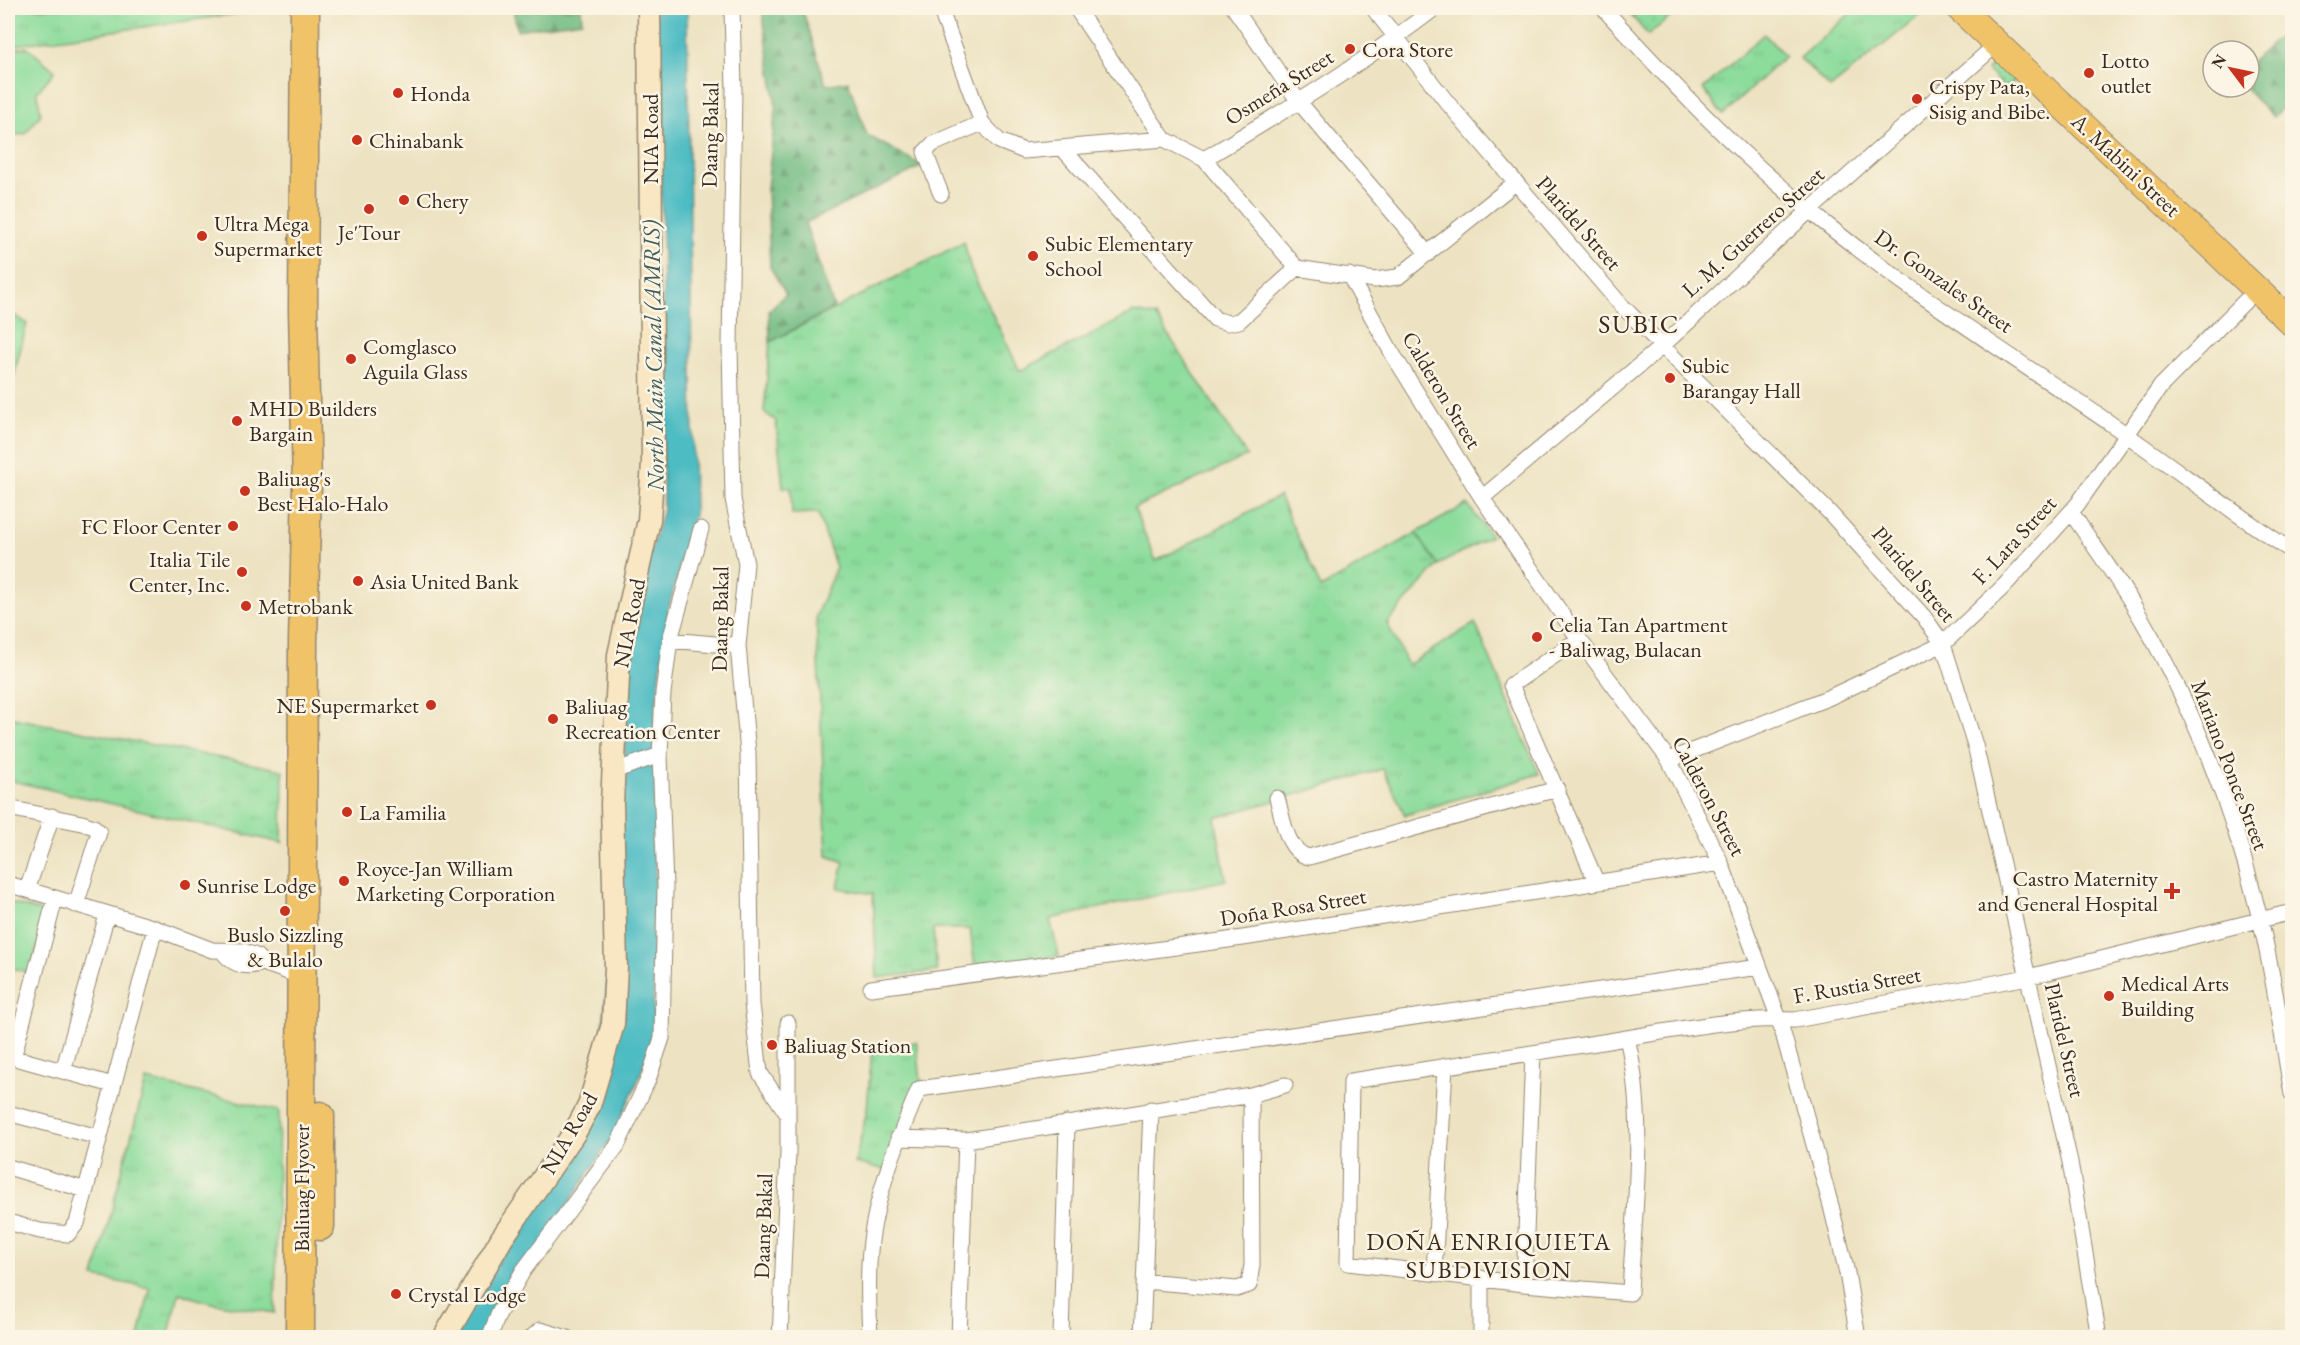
<svg xmlns="http://www.w3.org/2000/svg" width="2300" height="1345" font-family="'EB Garamond',serif">
	<style>
		.grass { fill: url(#grass-tufts); stroke: #64835c; stroke-width: 1.5 }
		.forest { fill: url(#forest-firs); stroke: #567350; stroke-width: 1.5 }
		.garden { fill: url(#garden-dots); stroke: #64835c; stroke-width: 1.5 }
		.pitch { fill: #8cdc9b; stroke: #64835c; stroke-width: 1.5 }
		.water { fill: #4dbcc3; stroke: #447370; stroke-width: 1.5 }
		.lines { fill: none; stroke-linecap: round; stroke-linejoin: round }
		.street-casing { stroke: #948670; stroke-width: 17 }
		.secondary-casing { stroke: #948670; stroke-width: 25 }
		.primary-casing { stroke: #948670; stroke-width: 28 }
		.highway-casing { stroke: #948670; stroke-width: 31 }
		.street { stroke: #fff; stroke-width: 15 }
		.secondary { stroke: #f9e7c3; stroke-width: 22 }
		.primary { stroke: #f1c369; stroke-width: 26 }
		.highway { stroke: #f1c369; stroke-width: 28 }
		.poi-dot { fill: #c8321e; stroke: #fcf5e5; stroke-width: 2 }
		.labels { text-anchor: middle; dominant-baseline: central; stroke-width: 5; stroke-linejoin: round; paint-order: stroke }
		.poi-label { font-size: 22px; fill: #3b2a1e; stroke: #fcf5e5; text-anchor: start }
		.street-label { font-size: 22px; fill: #3b2a1e; stroke: #fcf5e5 }
		.water-label { font-size: 24px; font-style: italic; fill: #415d58; stroke: #fcf5e5 }
		.neighbourhood-label { font-size: 24px; letter-spacing: 1.5px; fill: #3b2a1e; stroke: #fcf5e5 }
		.quarter-label { font-size: 26px; letter-spacing: 1.5px; fill: #3b2a1e; stroke: #fcf5e5 }
	</style>
	<defs>
		<pattern id="grass-tufts" width="24" height="20" patternUnits="userSpaceOnUse" patternTransform="scale(1.5)"><rect width="24" height="20" fill="#8cdc9b"/><path d="M3 7l-1-3M5 7V3M7 7l1-3M15 17l-1-3M17 17v-4M19 17l1-3" fill="none" stroke="#7abd85"/></pattern>
		<pattern id="forest-firs" width="22" height="20" patternUnits="userSpaceOnUse" patternTransform="scale(1.5)"><rect width="22" height="20" fill="#71bc83"/><path d="M5 1l3.5 6h-7zM16 11l3.5 6h-7z" fill="#5e996b"/></pattern>
		<pattern id="garden-dots" width="8" height="8" patternUnits="userSpaceOnUse" patternTransform="scale(1.5)"><rect width="8" height="8" fill="#8cdc9b"/><path d="M2 2h.1M6 6h.1" fill="none" stroke="#7abd85" stroke-width="1.8" stroke-linecap="round"/></pattern>
	</defs>
	<rect width="100%" height="100%" fill="#fcf5e5"/>
	<filter id="ink" filterUnits="userSpaceOnUse"><feTurbulence type="fractalNoise" baseFrequency=".0167" numOctaves="2"/><feDisplacementMap in="SourceGraphic" scale="12" xChannelSelector="R" yChannelSelector="G"/><feConvolveMatrix kernelMatrix="1 2 1 2 8 2 1 2 1" color-interpolation-filters="sRGB"/></filter>
	<filter id="wash" filterUnits="userSpaceOnUse"><feTurbulence type="fractalNoise" baseFrequency=".008" numOctaves="4" result="noise"/><feDisplacementMap in="SourceGraphic" scale="24" xChannelSelector="R" yChannelSelector="G"/><feGaussianBlur stdDeviation="1.35" result="paint"/><feColorMatrix in="noise" values="0 0 0 0 0 0 0 0 0 0 0 0 0 0 0 0 0 1.4 0 .05"/><feComposite in="paint" operator="in"/></filter>
	<g filter="url(#wash)">
		<rect width="100%" height="100%" fill="#ede3c2"/>
		<path class="grass" d="M 8,8 L 278,8 L 8,46 Z
			M 1856,8 L 1929,8 L 1830,88 L 1800,58 Z
			M 1764,34 L 1785,56 L 1723,115 L 1703,89 Z
			M 964,242 L 971,270 L 1020,371 L 1134,312 L 1156,316 L 1247,456 L 1134,508 L 1156,561 L 1279,496 L 1321,588 L 1416,533 L 1438,565 L 1387,623 L 1408,665 L 1475,623 L 1539,774 L 1405,815 L 1383,769 L 1215,818 L 1226,880 L 1050,919 L 1059,956 L 975,967 L 970,929 L 933,929 L 937,971 L 877,978 L 873,894 L 838,888 L 844,862 L 827,856 L 816,616 L 836,567 L 818,513 L 792,514 L 791,488 L 783,487 L 776,421 L 764,412 L 770,342 Z
			M 8,312 L 27,323 L 8,400 Z
			M 8,717 L 283,770 L 282,843 L 8,780 Z
			M 917,1042 L 921,1082 L 886,1170 L 855,1163 L 867,1110 L 872,1049 Z
			M 146,1080 L 279,1111 L 275,1313 L 207,1302 L 179,1293 L 168,1337 L 139,1337 L 150,1288 L 94,1277 Z"/>
		<path class="forest" d="M 513,8 L 581,8 L 582,21 L 517,30 Z
			M 762,8 L 802,8 L 826,85 L 848,81 L 867,135 L 923,166 L 805,223 L 834,308 L 770,342 L 769,310 L 786,294 L 770,267 L 767,188 L 776,106 Z
			M 2292,25 L 2292,98 L 2273,117 L 2244,87 L 2249,87 L 2249,64 Z"/>
		<path class="garden" d="M 1637,8 L 1667,8 L 1673,15 L 1648,35 L 1630,14 Z
			M 1996,60 L 2017,79 L 2006,89 L 1987,70 Z"/>
		<path class="pitch" d="M 27,47 L 55,71 L 37,92 L 41,114 L 25,134 L 8,136 L 8,49 Z
			M 1467,504 L 1491,536 L 1438,565 L 1416,533 Z
			M 8,902 L 47,913 L 30,973 L 8,967 Z"/>
		<path class="water" d="M 656,8 L 687,8 L 694,515 L 669,606 L 655,715 L 656,829 L 653,1037 L 638,1081 L 612,1137 L 482,1337 L 451,1338 L 596,1104 L 620,844 L 631,623 L 663,509 L 663,263 Z"/>
	</g>
	<g filter="url(#ink)">
		<g class="lines">
			<defs>
				<path id="street" d="M 732,8 L 734,89 L 730,346 L 733,499 L 746,564 L 738,646 L 748,753 L 752,1004 L 760,1073 L 788,1115
					M 940,8 L 982,123 L 999,141 L 1024,151 L 1164,139 L 1204,159 L 1297,268 L 1375,280 L 1398,277 L 1515,183
					M 1076,8 L 1164,139
					M 1234,8 L 1299,102 L 1428,254
					M 1373,8 L 1446,101 L 1621,305 L 1829,512 L 1924,617 L 1943,644 L 1975,745 L 2070,1162 L 2099,1338
					M 1603,8 C 1667,78 1735,151 1810,211 C 1906,290 2012,356 2114,426 C 2174,467 2231,512 2292,551
					M 1063,149 L 1215,319 L 1228,323 L 1239,321 L 1297,268
					M 1204,159 C 1283,112 1362,64 1435,8
					M 941,194 L 925,152 L 933,144 L 982,123
					M 1349,275 L 1392,353 L 1482,498 L 1579,639 L 1669,760 L 1721,863 L 1779,1019 L 1831,1206 L 1847,1273 L 1858,1338
					M 1482,498 L 1661,347 L 1809,211 L 1998,43
					M 2071,512 C 2091,542 2113,572 2132,603 C 2190,698 2234,810 2260,919 C 2274,976 2282,1036 2292,1094
					M 1579,639 L 1511,685 L 1596,881
					M 670,640 L 701,529
					M 1669,760 L 1830,697 L 1943,644 L 2004,586 L 2077,505 L 2161,386 L 2257,289
					M 614,771 L 660,755 L 663,693 L 670,640 L 738,646
					M 1277,798 C 1283,818 1286,852 1309,857 L 1557,789
					M 8,808 L 82,823 L 94,827 L 99,832 L 76,905
					M 8,884 L 155,928 L 212,950 L 243,951 L 256,956 L 263,963 L 302,977
					M 27,890 L 52,816
					M 223,952 C 234,966 246,969 263,963
					M 871,988 L 1243,938 L 1721,863
					M 1627,1038 C 1647,1120 1634,1210 1630,1293 L 1524,1284 L 1348,1263 L 1351,1081 C 1437,1067 1523,1054 1609,1041 C 1670,1031 1733,1017 1795,1020 L 2028,977 L 2292,912
					M 8,1056 L 113,1085
					M 13,1058 L 55,899
					M 63,1071 L 107,915
					M 8,1113 L 98,1137
					M 898,1138 L 966,1140 L 1251,1095 L 1285,1085
					M 8,1167 L 86,1190
					M 8,1222 L 40,1231 L 68,1234 L 77,1223 L 155,928
					M 1434,1273 L 1445,1066
					M 1481,1278 L 1481,1338
					M 1144,1281 L 1237,1289 L 1249,1285 L 1252,1265 L 1251,1095
					M 1524,1284 L 1533,1053
					M 489,1338 L 499,1313 L 523,1271 L 617,1146 L 648,1080 L 662,1038 L 665,886 L 660,755
					M 531,1338 L 540,1330 L 567,1338
					M 780,1338 L 788,1153 L 788,1023
					M 870,1338 C 869,1309 867,1279 870,1251 C 874,1199 899,1136 919,1089 L 1759,967
					M 959,1338 L 966,1140
					M 1061,1338 L 1067,1123
					M 1142,1338 L 1151,1109"/>
				<path id="secondary" d="M 444,1338 L 502,1238 L 575,1132 L 589,1106 L 613,1024 L 616,967 L 612,804 L 619,655 L 649,520 L 653,463 L 649,8"/>
				<path id="primary" d="M 1959,8 L 2292,323"/>
				<path id="highway" d="M 320,1116 L 320,1226
					M 300,1338 L 303,641 L 307,486 L 303,310 L 305,8"/>
			</defs>
			<use href="#street" class="street-casing"/>
			<use href="#secondary" class="secondary-casing"/>
			<use href="#primary" class="primary-casing"/>
			<use href="#highway" class="highway-casing"/>
			<use href="#street" class="street"/>
			<use href="#secondary" class="secondary"/>
			<use href="#primary" class="primary"/>
			<use href="#highway" class="highway"/>
		</g>
	</g>
	<g class="poi-dot">
		<circle cx="1350" cy="49" r="6"/>
		<circle cx="2089" cy="73" r="6"/>
		<circle cx="398" cy="93" r="6"/>
		<circle cx="1917" cy="99" r="6"/>
		<circle cx="357" cy="140" r="6"/>
		<circle cx="404" cy="200" r="6"/>
		<circle cx="369" cy="209" r="6"/>
		<circle cx="202" cy="236" r="6"/>
		<circle cx="1033" cy="256" r="6"/>
		<circle cx="351" cy="359" r="6"/>
		<circle cx="1670" cy="378" r="6"/>
		<circle cx="237" cy="421" r="6"/>
		<circle cx="245" cy="491" r="6"/>
		<circle cx="233" cy="526" r="6"/>
		<circle cx="242" cy="572" r="6"/>
		<circle cx="358" cy="581" r="6"/>
		<circle cx="246" cy="606" r="6"/>
		<circle cx="1537" cy="637" r="6"/>
		<circle cx="431" cy="705" r="6"/>
		<circle cx="553" cy="719" r="6"/>
		<circle cx="347" cy="812" r="6"/>
		<circle cx="344" cy="881" r="6"/>
		<circle cx="185" cy="885" r="6"/>
		<path d="M2169 882h6v6h6v6h-6v6h-6v-6h-6v-6h6z"/>
		<circle cx="285" cy="911" r="6"/>
		<circle cx="2109" cy="996" r="6"/>
		<circle cx="772" cy="1045" r="6"/>
		<circle cx="396" cy="1294" r="6"/>
	</g>
	<g class="labels">
		<g class="poi-label">
			<text x="1362" y="49">Cora Store</text>
			<text x="2101" y="60">Lotto<tspan x="2101" dy="25">outlet</tspan></text>
			<text x="1929" y="86">Crispy Pata,<tspan x="1929" dy="25">Sisig and Bibe.</tspan></text>
			<text x="410" y="93">Honda</text>
			<text x="369" y="140">Chinabank</text>
			<text x="416" y="200">Chery</text>
			<text x="214" y="223">Ultra Mega<tspan x="214" dy="25">Supermarket</tspan></text>
			<text x="369" y="232" text-anchor="middle">Je'Tour</text>
			<text x="1045" y="243">Subic Elementary<tspan x="1045" dy="25">School</tspan></text>
			<text x="363" y="346">Comglasco<tspan x="363" dy="25">Aguila Glass</tspan></text>
			<text x="1682" y="365">Subic<tspan x="1682" dy="25">Barangay Hall</tspan></text>
			<text x="249" y="408">MHD Builders<tspan x="249" dy="25">Bargain</tspan></text>
			<text x="257" y="478">Baliuag's<tspan x="257" dy="25">Best Halo-Halo</tspan></text>
			<text x="221" y="526" text-anchor="end">FC Floor Center</text>
			<text x="230" y="559" text-anchor="end">Italia Tile<tspan x="230" dy="25">Center, Inc.</tspan></text>
			<text x="370" y="581">Asia United Bank</text>
			<text x="258" y="606">Metrobank</text>
			<text x="1549" y="624">Celia Tan Apartment<tspan x="1549" dy="25">- Baliwag, Bulacan</tspan></text>
			<text x="419" y="705" text-anchor="end">NE Supermarket</text>
			<text x="565" y="706">Baliuag<tspan x="565" dy="25">Recreation Center</tspan></text>
			<text x="359" y="812">La Familia</text>
			<text x="356" y="868">Royce-Jan William<tspan x="356" dy="25">Marketing Corporation</tspan></text>
			<text x="2158" y="878" text-anchor="end">Castro Maternity<tspan x="2158" dy="25">and General Hospital</tspan></text>
			<text x="197" y="885">Sunrise Lodge</text>
			<text x="285" y="934" text-anchor="middle">Buslo Sizzling<tspan x="285" dy="25">&amp; Bulalo</tspan></text>
			<text x="2121" y="983">Medical Arts<tspan x="2121" dy="25">Building</tspan></text>
			<text x="784" y="1045">Baliuag Station</text>
			<text x="408" y="1294">Crystal Lodge</text>
		</g>
		<g class="street-label">
			<text transform="translate(1279 87) rotate(-32)">Osmeña Street</text>
			<text transform="translate(710 135) rotate(-89)">Daang Bakal</text>
			<text transform="translate(650 139) rotate(-90)">NIA Road</text>
			<text transform="translate(2126 165) rotate(43)">A. Mabini Street</text>
			<text transform="translate(1579 223) rotate(49)">Plaridel Street</text>
			<text transform="translate(1753 232) rotate(-42)">L. M. Guerrero Street</text>
			<text transform="translate(1944 281) rotate(35)">Dr. Gonzales Street</text>
			<text transform="translate(1442 390) rotate(59)">Calderon Street</text>
			<text transform="translate(2014 540) rotate(-47)">F. Lara Street</text>
			<text transform="translate(1914 574) rotate(50)">Plaridel Street</text>
			<text transform="translate(720 619) rotate(-89)">Daang Bakal</text>
			<text transform="translate(629 623) rotate(-79)">NIA Road</text>
			<text transform="translate(2230 765) rotate(69)">Mariano Ponce Street</text>
			<text transform="translate(1709 796) rotate(62)">Calderon Street</text>
			<text transform="translate(1293 907) rotate(-9)">Doña Rosa Street</text>
			<text transform="translate(1857 985) rotate(-10)">F. Rustia Street</text>
			<text transform="translate(2065 1040) rotate(77)">Plaridel Street</text>
			<text transform="translate(569 1133) rotate(-60)">NIA Road</text>
			<text transform="translate(301 1188) rotate(-90)">Baliuag Flyover</text>
			<text transform="translate(763 1226) rotate(-88)">Daang Bakal</text>
		</g>
		<g class="water-label">
			<text transform="translate(653 356) rotate(-91)">North Main Canal (AMRIS)</text>
		</g>
		<g class="neighbourhood-label">
			<text x="1489" y="1241">DOÑA ENRIQUIETA<tspan x="1489" dy="28">SUBDIVISION</tspan></text>
		</g>
		<g class="quarter-label">
			<text x="1639" y="324">SUBIC</text>
		</g>
	</g>
	<rect width="2300" height="1345" fill="none" stroke="#fcf5e5" stroke-width="30"/>
	<g transform="translate(2231 69) rotate(302)"><circle r="28" fill="#fcf5e5" stroke="#afa495" stroke-width="1.5"/>
	<path d="M0-4.5L10 22L0 15L-10 22Z" fill="#c8321e"/>
	<text y="-9" font-size="16" font-weight="bold" text-anchor="middle" fill="#3b2a1e">N</text>
	</g>
</svg>
